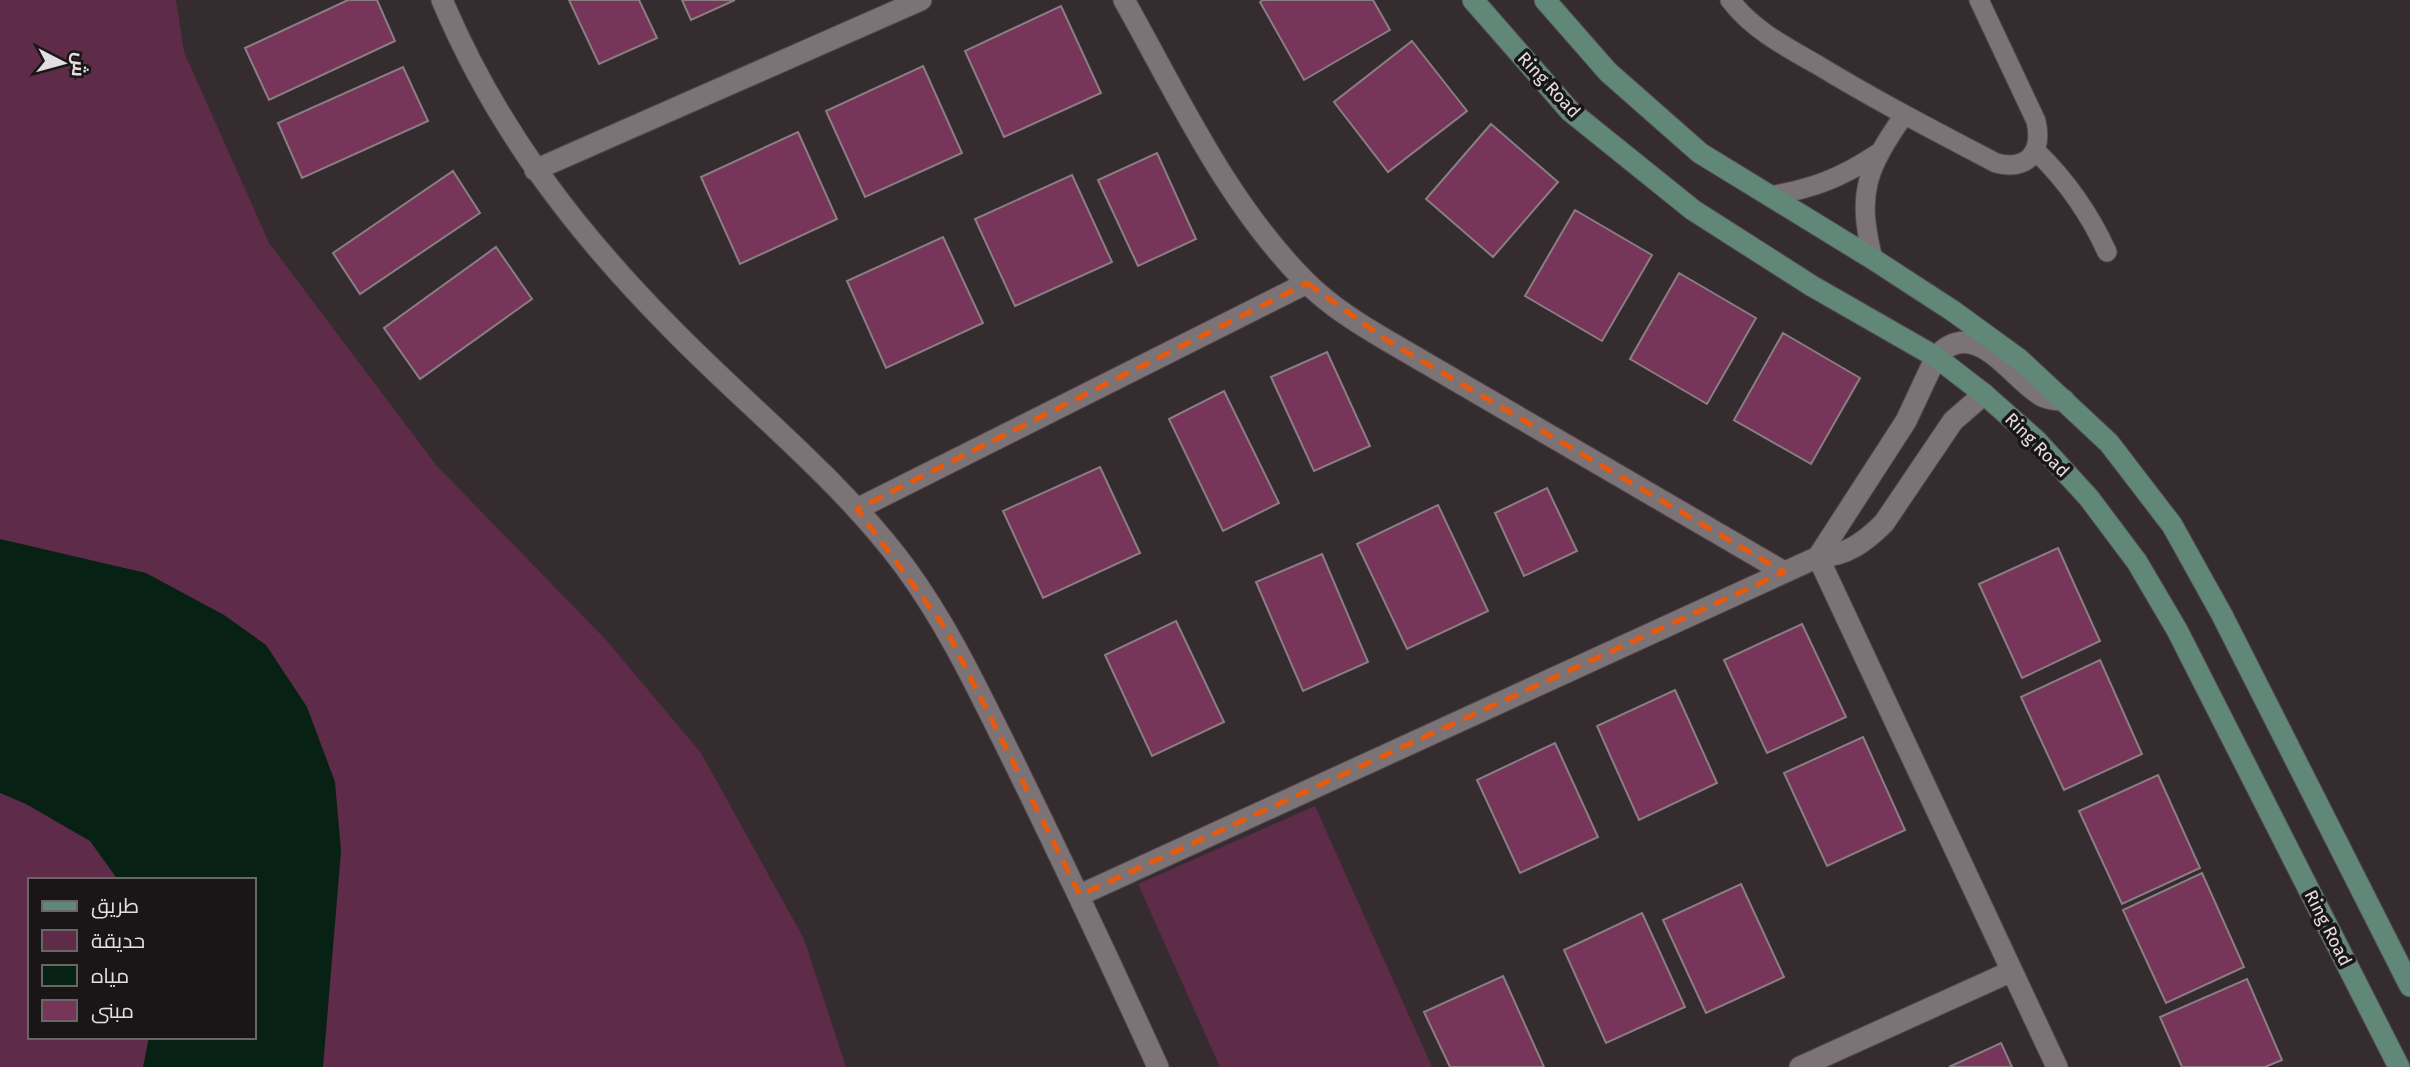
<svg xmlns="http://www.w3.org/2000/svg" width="2410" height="1067" font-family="'Fira Sans',Cairo,sans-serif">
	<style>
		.green { fill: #5e2c48; fill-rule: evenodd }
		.water { fill: #072114 }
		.building { fill: #77355a; stroke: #897f83; stroke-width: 2 }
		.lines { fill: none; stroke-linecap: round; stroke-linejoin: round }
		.lane-casing { stroke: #50494c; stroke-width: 21 }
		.street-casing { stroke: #50494c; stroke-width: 23 }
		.secondary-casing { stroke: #50494c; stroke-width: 23 }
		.lane { stroke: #7c7377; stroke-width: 19 }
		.street { stroke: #7c7377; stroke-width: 21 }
		.secondary { stroke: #608777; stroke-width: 21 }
		.marked { fill: none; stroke: #e8590c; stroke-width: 5; stroke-dasharray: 14 9; stroke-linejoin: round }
		.labels { text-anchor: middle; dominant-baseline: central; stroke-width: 7; stroke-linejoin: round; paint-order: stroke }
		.street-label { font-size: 18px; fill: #e3dee0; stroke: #1a1618 }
	</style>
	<rect width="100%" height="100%" fill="#352c30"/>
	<path class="green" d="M 0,0 L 176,0 L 184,52 L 269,243 L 436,465 L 607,641 L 701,753 L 804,939 L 846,1067 L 0,1067 ZM 30,880 L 254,880 L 254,1037 L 30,1037 Z
		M 1315,806 L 1432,1067 L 1220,1067 L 1138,884 Z"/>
	<path class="water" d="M 0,539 L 146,573 L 224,615 L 266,645 L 307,707 L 335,782 L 341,851 L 323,1067 L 143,1067 L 149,1037 L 254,1037 L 254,880 L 118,880 L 90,841 L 26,804 L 0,793 Z"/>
	<path class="building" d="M 348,0 L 377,0 L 395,41 L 269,100 L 245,48 Z
		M 569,0 L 639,0 L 657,38 L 599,64 Z
		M 682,0 L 735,0 L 691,20 Z
		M 1263,0 L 1373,0 L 1390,30 L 1304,80 L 1260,2 Z
		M 1061,6 L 1101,93 L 1004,137 L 965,51 Z
		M 1412,41 L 1467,111 L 1388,172 L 1334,102 Z
		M 923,66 L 962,153 L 865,197 L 826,111 Z
		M 403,67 L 428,121 L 302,178 L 278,123 Z
		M 1491,124 L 1558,182 L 1493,257 L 1426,199 Z
		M 798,132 L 837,219 L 740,264 L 701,177 Z
		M 1157,153 L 1196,239 L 1138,266 L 1098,180 Z
		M 453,171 L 480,213 L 360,294 L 333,253 Z
		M 1072,175 L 1112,262 L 1015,306 L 975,219 Z
		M 1575,210 L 1652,255 L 1602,341 L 1525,296 Z
		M 943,237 L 983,323 L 886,368 L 847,281 Z
		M 496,247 L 532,299 L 420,379 L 384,328 Z
		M 1679,273 L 1756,318 L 1707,404 L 1630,359 Z
		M 1783,333 L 1860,378 L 1811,464 L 1734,420 Z
		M 1327,352 L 1370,446 L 1314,471 L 1271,377 Z
		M 1224,391 L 1279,503 L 1223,531 L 1169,419 Z
		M 1100,467 L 1140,553 L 1043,598 L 1003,511 Z
		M 1547,488 L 1577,551 L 1524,576 L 1495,513 Z
		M 1438,505 L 1488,611 L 1407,649 L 1357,544 Z
		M 2058,548 L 2100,641 L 2022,678 L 1979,584 Z
		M 1322,554 L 1368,662 L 1303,691 L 1256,582 Z
		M 1176,621 L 1224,722 L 1152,756 L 1105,655 Z
		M 1802,624 L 1846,717 L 1767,753 L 1724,660 Z
		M 2100,660 L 2142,754 L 2064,790 L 2021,697 Z
		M 1675,690 L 1717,783 L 1639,820 L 1597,726 Z
		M 1863,737 L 1905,830 L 1827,866 L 1784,773 Z
		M 1555,743 L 1598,837 L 1520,873 L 1477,780 Z
		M 2158,775 L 2200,868 L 2122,904 L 2079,811 Z
		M 2202,873 L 2244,967 L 2166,1003 L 2123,910 Z
		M 1741,884 L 1784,977 L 1706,1013 L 1663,920 Z
		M 1642,913 L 1685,1007 L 1606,1043 L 1564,950 Z
		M 1503,976 L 1544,1067 L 1450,1067 L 1424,1012 Z
		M 2247,979 L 2282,1060 L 2265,1067 L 2182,1067 L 2160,1017 Z
		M 2001,1043 L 2012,1067 L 1949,1067 Z"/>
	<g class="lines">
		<defs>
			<path id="lane" d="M 1730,0 C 1752,29 1784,46 1816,64 C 1875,100 1935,131 1996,163 C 2028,171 2043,152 2036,121 L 1979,0
				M 2036,151 C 2067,181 2089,212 2107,252
				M 1769,196 C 1812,189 1841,178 1877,154
				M 1873,259 C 1856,192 1867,169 1904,115"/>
			<path id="street" d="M 442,0 C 496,128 575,231 672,329 C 748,407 840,479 905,567 C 949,627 980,694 1013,760 C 1063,862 1111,964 1158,1067
				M 1124,0 C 1178,96 1227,203 1306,282 C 1330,306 1359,324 1388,341 L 1784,572
				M 535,170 L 921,0
				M 857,509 L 1307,283
				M 1818,557 L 2057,1067
				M 1818,557 L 1906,421 L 1936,357 C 1975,314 2011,378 2042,396 C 2049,399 2057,400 2064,400
				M 1080,895 L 1818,557 C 1846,556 1865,542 1884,523 L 1953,421 L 1984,394
				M 1800,1067 L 2012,971"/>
			<path id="secondary" d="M 1473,0 L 1570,111 L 1693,210 L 1812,286 L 1936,357 L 1984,394 L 2036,440 L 2089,498 L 2137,562 L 2177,630 L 2399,1067
				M 1545,0 L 1608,72 L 1700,153 L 1873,259 L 1953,311 L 2019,359 L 2109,443 L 2172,525 L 2222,615 L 2410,986"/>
		</defs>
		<use href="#lane" class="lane-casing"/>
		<use href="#street" class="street-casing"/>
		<use href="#secondary" class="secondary-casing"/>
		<use href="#lane" class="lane"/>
		<use href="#street" class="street"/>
		<use href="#secondary" class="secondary"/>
	</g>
	<path class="marked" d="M 1307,283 L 1388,341 L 1784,572 L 1080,895 L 946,629 L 857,509 Z"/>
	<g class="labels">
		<g class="street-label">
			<text transform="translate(1549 85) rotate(47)">Ring Road</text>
			<text transform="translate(2037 445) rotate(45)">Ring Road</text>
			<text transform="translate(2328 928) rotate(63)">Ring Road</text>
		</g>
	</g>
	<rect x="28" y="878" width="228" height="161" fill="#1a1618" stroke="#6a6668" stroke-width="2"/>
	<rect x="42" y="901" width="35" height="10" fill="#608777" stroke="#6a6668" stroke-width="2"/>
	<text x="91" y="913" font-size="21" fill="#e3dee0">طريق</text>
	<rect x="42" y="930" width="35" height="21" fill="#5e2c48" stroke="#6a6668" stroke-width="2"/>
	<text x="91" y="948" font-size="21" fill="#e3dee0">حديقة</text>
	<rect x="42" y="965" width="35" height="21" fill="#072114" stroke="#6a6668" stroke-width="2"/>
	<text x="91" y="983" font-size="21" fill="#e3dee0">مياه</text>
	<rect x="42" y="1000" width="35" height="21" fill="#77355a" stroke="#6a6668" stroke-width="2"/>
	<text x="91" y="1018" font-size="21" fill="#e3dee0">مبنى</text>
	<g transform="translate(63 63) rotate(96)" stroke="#1a1618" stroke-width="5" paint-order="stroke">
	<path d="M0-5L12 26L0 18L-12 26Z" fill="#e3dee0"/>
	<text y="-10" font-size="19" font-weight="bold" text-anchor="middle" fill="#e3dee0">ش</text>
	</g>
</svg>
